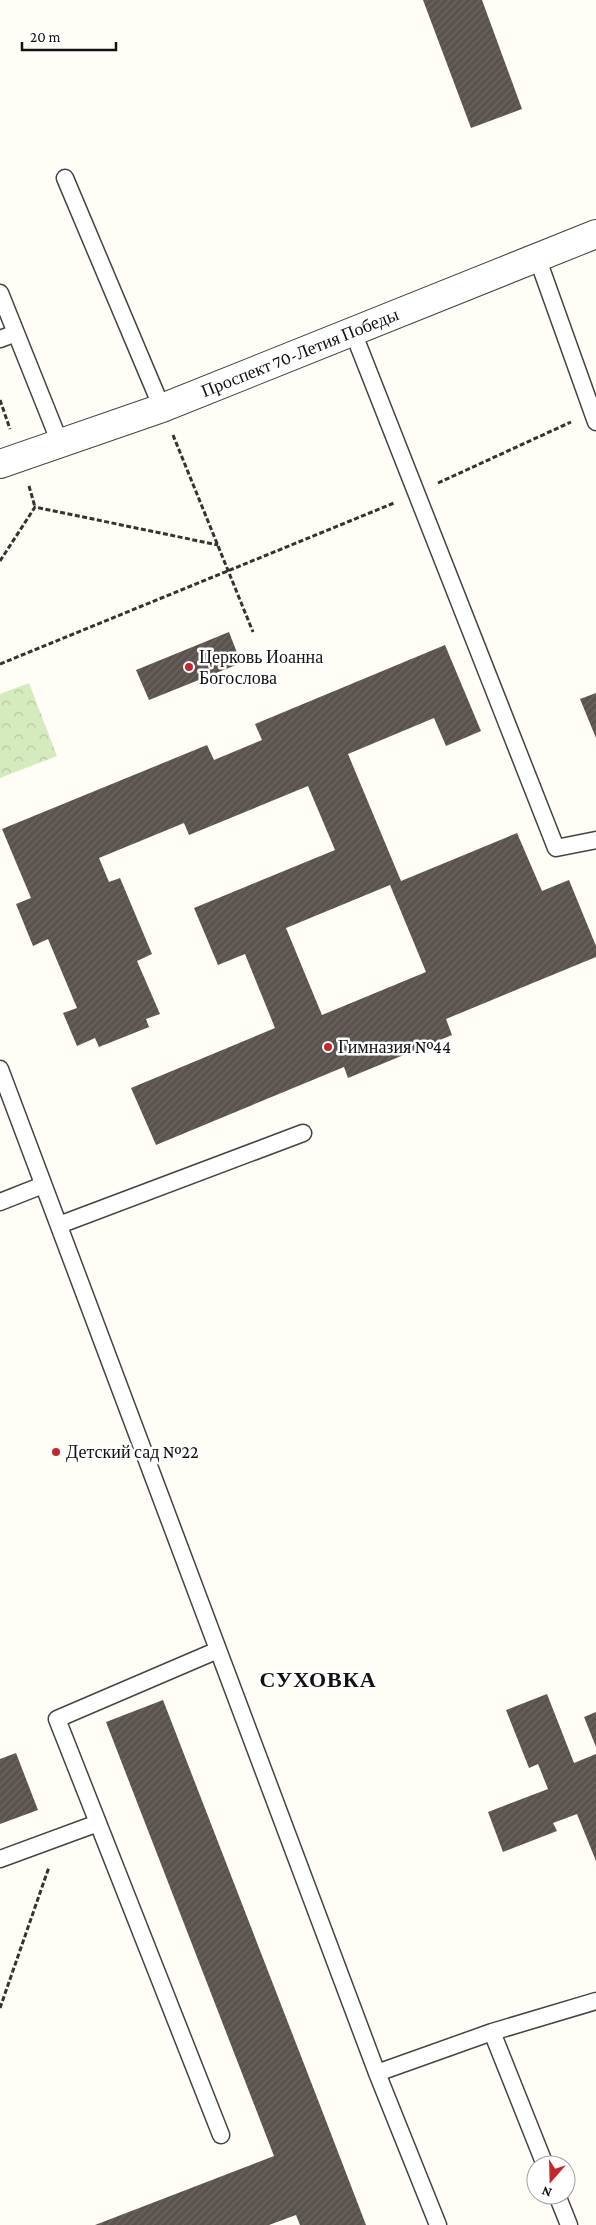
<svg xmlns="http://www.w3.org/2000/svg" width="596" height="2225" font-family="'Crimson Pro',serif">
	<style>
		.park { fill: url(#park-crowns) }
		.building { fill: url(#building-hatch); fill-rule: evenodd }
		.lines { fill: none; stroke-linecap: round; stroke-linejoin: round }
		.service-casing { stroke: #444; stroke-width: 19 }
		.minor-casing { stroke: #444; stroke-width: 30 }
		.path { stroke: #333; stroke-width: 3; stroke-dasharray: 5 2.5; stroke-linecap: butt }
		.service { stroke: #fff; stroke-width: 16 }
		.minor { stroke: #fff; stroke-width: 28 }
		.poi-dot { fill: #c4262e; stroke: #fff; stroke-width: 2 }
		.labels { text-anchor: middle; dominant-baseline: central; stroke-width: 5; stroke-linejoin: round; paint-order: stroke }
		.street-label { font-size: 18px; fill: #111; stroke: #fff }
		.poi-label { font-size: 18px; fill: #111; stroke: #fff; text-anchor: start }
		.district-label { font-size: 22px; font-weight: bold; letter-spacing: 1px; fill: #111; stroke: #fff }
	</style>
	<defs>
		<pattern id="park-crowns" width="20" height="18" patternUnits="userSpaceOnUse" patternTransform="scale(1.25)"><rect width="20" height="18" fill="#d5ebbd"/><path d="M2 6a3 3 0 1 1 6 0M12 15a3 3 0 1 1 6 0" fill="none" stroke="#b6c8a1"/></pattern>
		<pattern id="building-hatch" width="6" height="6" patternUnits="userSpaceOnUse" patternTransform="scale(1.25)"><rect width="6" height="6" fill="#5a524d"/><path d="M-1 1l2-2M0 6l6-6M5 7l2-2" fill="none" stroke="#6d6662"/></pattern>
	</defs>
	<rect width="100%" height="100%" fill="#fffdf5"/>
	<path class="park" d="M 29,683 L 57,756 L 0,778 L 0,694 Z"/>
	<path class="building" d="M 423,0 L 482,0 L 522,109 L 471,128 Z
		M 229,632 L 241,663 L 149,700 L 136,670 Z
		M 445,645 L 481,731 L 446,746 L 434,718 L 348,754 L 401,881 L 517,833 L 542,891 L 569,880 L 596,946 L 596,957 L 446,1019 L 452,1035 L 348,1078 L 344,1067 L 156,1145 L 131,1088 L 275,1028 L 245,954 L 218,965 L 194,908 L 335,850 L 308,786 L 189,835 L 184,823 L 99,858 L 109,882 L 120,878 L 152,954 L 137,961 L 160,1014 L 146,1019 L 149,1027 L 99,1047 L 95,1038 L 77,1046 L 63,1013 L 77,1008 L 48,939 L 33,946 L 16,904 L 31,898 L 2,829 L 207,745 L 214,760 L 262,740 L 255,724 ZM 390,885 L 426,972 L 322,1015 L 286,928 Z
		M 596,693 L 596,738 L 580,699 Z
		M 547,1694 L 574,1763 L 596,1754 L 596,1861 L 577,1814 L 553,1823 L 557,1831 L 503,1852 L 488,1812 L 548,1789 L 538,1764 L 529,1768 L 506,1710 Z
		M 163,1700 L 323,2113 L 366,2225 L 300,2225 L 296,2215 L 269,2225 L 95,2225 L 274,2156 L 106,1722 Z
		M 596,1712 L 596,1747 L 584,1717 Z
		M 16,1753 L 38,1810 L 0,1824 L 0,1759 Z"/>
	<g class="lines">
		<defs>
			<path id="service" d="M 65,178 L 162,408
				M 537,257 L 596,422
				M 0,293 L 60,443
				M 353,332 L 556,848 L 596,840
				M 0,339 L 16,333
				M 0,1069 L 377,2073 L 438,2225
				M 0,1202 L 43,1185
				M 59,1225 L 303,1133
				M 218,1650 L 57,1719 L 221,2135
				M 0,1859 L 98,1823
				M 492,2032 L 545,2165
				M 377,2073 L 492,2032 L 596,2001
				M 557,2195 L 569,2225"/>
			<g id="minor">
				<path id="s1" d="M 0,464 L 162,408 L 596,234"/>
			</g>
		</defs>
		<use href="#service" class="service-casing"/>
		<use href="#minor" class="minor-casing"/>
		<path class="path" d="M 0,400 L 10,429
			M 173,435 L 253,632
			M 438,483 L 571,422
			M 29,486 L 35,507
			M 0,561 L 35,507 L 218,545
			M 0,664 L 394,503
			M 0,2008 L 49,1867"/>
		<use href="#service" class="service"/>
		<use href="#minor" class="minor"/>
	</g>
	<g class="poi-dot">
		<circle cx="189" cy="667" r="5"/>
		<circle cx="328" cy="1047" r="5"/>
		<circle cx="56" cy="1452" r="5"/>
	</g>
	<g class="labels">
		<g class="street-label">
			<text stroke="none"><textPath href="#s1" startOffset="320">Проспект 70-Летия Победы</textPath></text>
		</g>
		<g class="poi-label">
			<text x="199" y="657">Церковь Иоанна<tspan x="199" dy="21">Богослова</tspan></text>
			<text x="338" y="1047">Гимназия №44</text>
			<text x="66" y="1452">Детский сад №22</text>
		</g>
		<g class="district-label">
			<text x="318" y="1679">СУХОВКА</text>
		</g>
	</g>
	<g transform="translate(551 2180) rotate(200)"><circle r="24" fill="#ffffff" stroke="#a0a0a0"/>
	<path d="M0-4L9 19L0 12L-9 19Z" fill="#c4262e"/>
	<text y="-8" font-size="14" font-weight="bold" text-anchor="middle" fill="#111111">N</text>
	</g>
	<path d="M22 42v8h94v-8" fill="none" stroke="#111111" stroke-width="2.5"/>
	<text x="30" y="42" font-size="15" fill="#111111" stroke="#ffffff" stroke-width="4" paint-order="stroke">20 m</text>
</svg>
